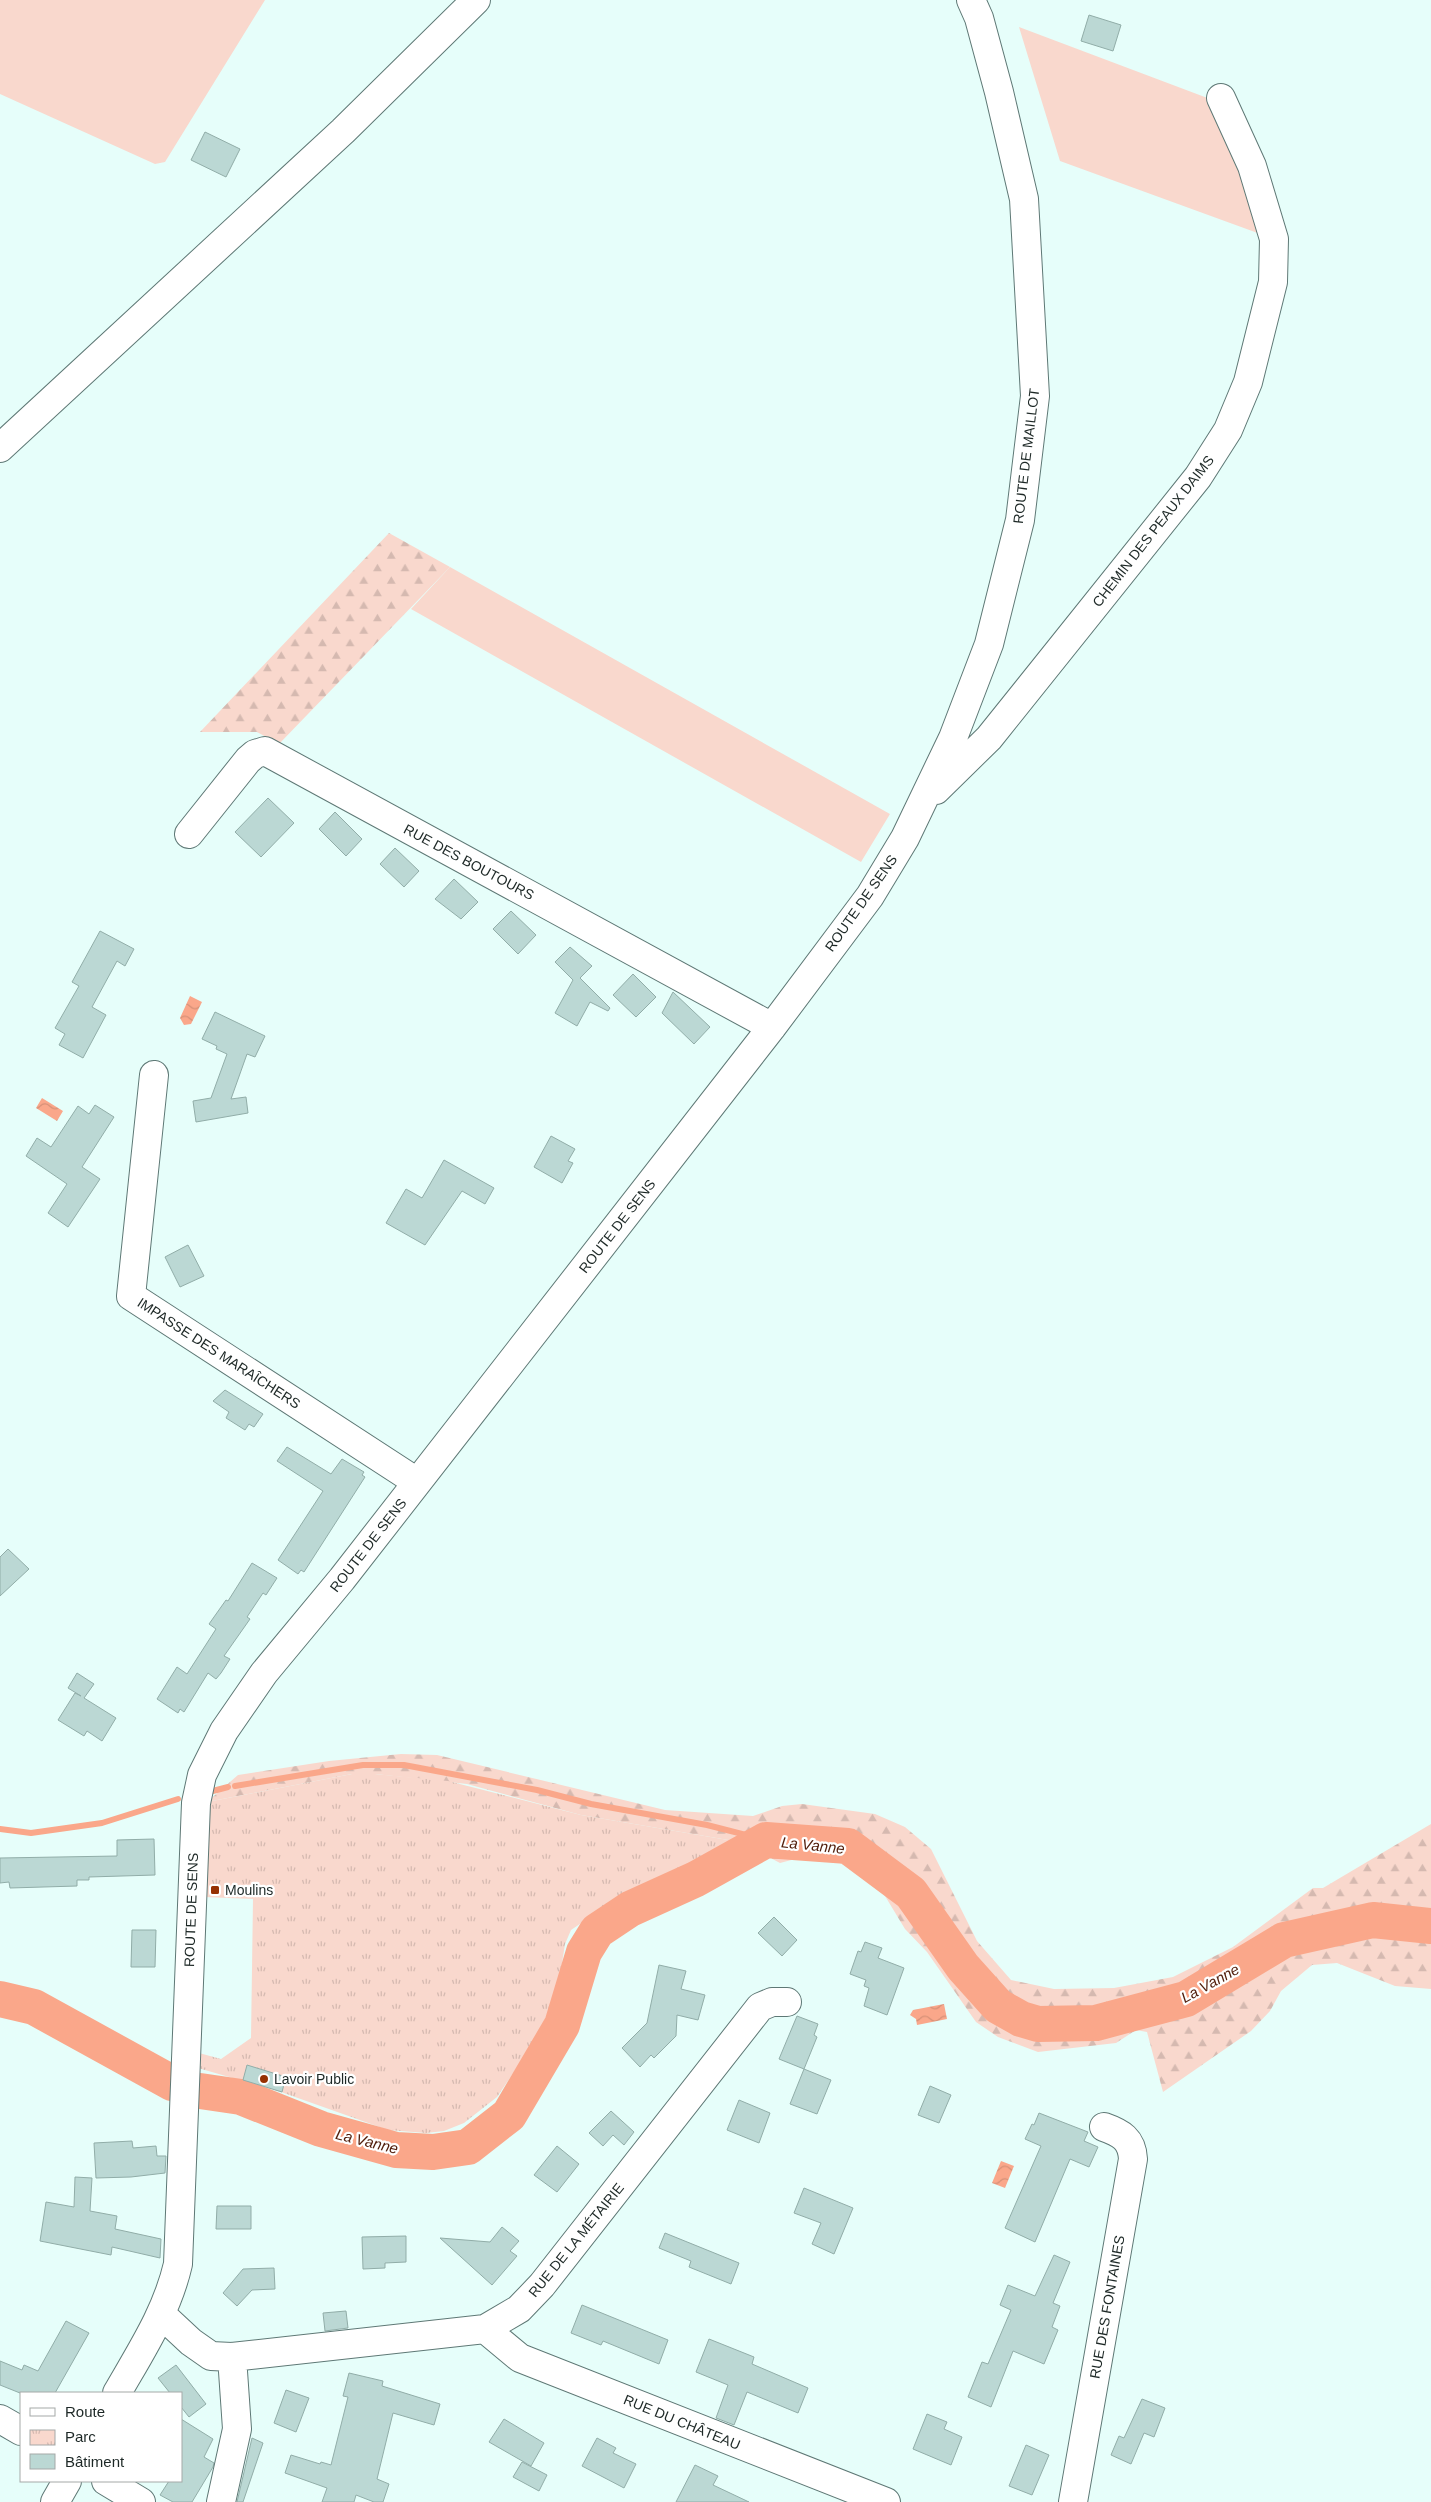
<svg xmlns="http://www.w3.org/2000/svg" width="1431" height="2502" font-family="Arial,sans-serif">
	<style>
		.forest { fill: url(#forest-firs) }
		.park { fill: url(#park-tufts) }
		.garden { fill: #f9d8cd }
		.water { fill: url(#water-waves) }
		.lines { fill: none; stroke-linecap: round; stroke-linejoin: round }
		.stream { stroke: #faa78a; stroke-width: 6 }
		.river { stroke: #faa78a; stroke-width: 36 }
		.building { fill: #bbd8d4; stroke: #91ada8 }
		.minor-casing { stroke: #5e7875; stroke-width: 30 }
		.major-casing { stroke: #5e7875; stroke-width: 30 }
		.minor { stroke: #fff; stroke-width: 28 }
		.major { stroke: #fff; stroke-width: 28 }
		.poi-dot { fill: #963102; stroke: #fff; stroke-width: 2 }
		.labels { text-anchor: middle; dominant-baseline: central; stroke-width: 4.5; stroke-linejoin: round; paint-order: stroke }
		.street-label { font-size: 14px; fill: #1d2826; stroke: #fff }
		.poi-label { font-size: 14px; fill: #1d2826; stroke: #fff; text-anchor: start }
		.water-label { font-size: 15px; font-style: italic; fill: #53200e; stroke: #fff }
	</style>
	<defs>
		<pattern id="forest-firs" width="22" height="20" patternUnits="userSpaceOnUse" patternTransform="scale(1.25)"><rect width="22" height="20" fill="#f9d8cd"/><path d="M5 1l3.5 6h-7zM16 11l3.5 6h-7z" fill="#d5b9b0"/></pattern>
		<pattern id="park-tufts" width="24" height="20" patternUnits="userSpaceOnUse" patternTransform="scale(1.25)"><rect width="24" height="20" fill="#f9d8cd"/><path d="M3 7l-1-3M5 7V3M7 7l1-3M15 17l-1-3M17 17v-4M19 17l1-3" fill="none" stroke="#d5b9b0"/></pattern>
		<pattern id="water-waves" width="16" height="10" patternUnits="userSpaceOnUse" patternTransform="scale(1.25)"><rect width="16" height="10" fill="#faa78a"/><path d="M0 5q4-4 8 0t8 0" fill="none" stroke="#d69077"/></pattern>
	</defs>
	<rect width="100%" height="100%" fill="#e6fefa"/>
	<path class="forest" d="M 389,533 L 450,567 L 279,744 L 257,732 L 200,732 Z
		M 401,1754 L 437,1755 L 665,1810 L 753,1816 L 782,1806 L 802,1804 L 875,1814 L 905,1827 L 931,1849 L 977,1941 L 1011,1980 L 1054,1989 L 1114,1988 L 1173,1977 L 1233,1947 L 1313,1888 L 1323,1888 L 1431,1824 L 1431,1989 L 1395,1986 L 1337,1963 L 1312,1965 L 1281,1991 L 1270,2011 L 1251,2031 L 1163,2092 L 1147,2032 L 1136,2030 L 1116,2043 L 1038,2052 L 998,2037 L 976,2022 L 927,1952 L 905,1929 L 882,1891 L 853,1869 L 833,1860 L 795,1859 L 780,1863 L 740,1842 L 581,1815 L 467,1784 L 375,1774 L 352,1774 L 207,1802 L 238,1775 L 329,1761 Z"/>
	<path class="park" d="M 352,1774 L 375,1774 L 448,1781 L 581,1815 L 740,1842 L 617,1899 L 571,1930 L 565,1944 L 558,1989 L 537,2038 L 497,2097 L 464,2123 L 444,2131 L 426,2133 L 388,2130 L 281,2092 L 198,2068 L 199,2053 L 221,2059 L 251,2038 L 253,1899 L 204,1897 L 207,1802 Z"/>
	<path class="garden" d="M 0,0 L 265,0 L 165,162 L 155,164 L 0,94 Z
		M 1019,27 L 1226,105 L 1274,239 L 1060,161 Z
		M 450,567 L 890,814 L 861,862 L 411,609 Z"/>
	<path class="water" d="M 190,996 L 202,1002 L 191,1024 L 184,1025 L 180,1018 Z
		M 42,1098 L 63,1111 L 57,1121 L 36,1108 Z
		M 944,2004 L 947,2019 L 917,2025 L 916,2019 L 910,2015 L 913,2010 Z
		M 1001,2161 L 1014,2166 L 1005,2188 L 992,2183 Z"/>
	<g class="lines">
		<path class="stream" d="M 235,1786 L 363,1765 L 404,1765 L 537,1790 L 591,1804 L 707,1825 L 766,1840
			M 209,1792 L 228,1787
			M 0,1829 L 31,1833 L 102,1823 L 178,1799"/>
		<path class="river" d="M 0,1999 L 34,2007 L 172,2083
			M 200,2091 L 241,2097 L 321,2129 L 396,2150 L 433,2152 L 468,2147 L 509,2115 L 562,2025 L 584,1952 L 597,1931 L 630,1909 L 696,1879 L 766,1840 L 848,1846 L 911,1893 L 963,1967 L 998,2006 L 1021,2019 L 1038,2024 L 1096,2023 L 1186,1999 L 1284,1940 L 1373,1920 L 1431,1926"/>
	</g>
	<path class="building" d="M 1089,15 L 1121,25 L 1113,51 L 1081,41 Z
		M 205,132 L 240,149 L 226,177 L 191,160 Z
		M 268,798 L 294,823 L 261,857 L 235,832 Z
		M 335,812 L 362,839 L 346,856 L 319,829 Z
		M 395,848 L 419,871 L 404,887 L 380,864 Z
		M 454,879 L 478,902 L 461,919 L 435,899 Z
		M 511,911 L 536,935 L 518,954 L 493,929 Z
		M 100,931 L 134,949 L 125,966 L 117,961 L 92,1007 L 106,1015 L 83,1058 L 59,1045 L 65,1034 L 55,1028 L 79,986 L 72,982 Z
		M 570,947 L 592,966 L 580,978 L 610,1008 L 608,1011 L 590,1002 L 577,1026 L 555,1013 L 573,980 L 555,962 Z
		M 633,974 L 656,997 L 636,1017 L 613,995 Z
		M 673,992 L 710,1027 L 694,1044 L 662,1013 Z
		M 215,1012 L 265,1036 L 255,1057 L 247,1054 L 231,1099 L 246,1097 L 248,1113 L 196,1122 L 193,1101 L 211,1098 L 227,1054 L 216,1049 L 217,1046 L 202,1039 Z
		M 95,1105 L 114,1117 L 82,1167 L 100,1179 L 68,1227 L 48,1213 L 67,1184 L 26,1156 L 37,1138 L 51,1147 L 78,1106 L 89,1114 Z
		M 551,1136 L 575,1149 L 568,1161 L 573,1163 L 562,1183 L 534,1167 Z
		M 444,1160 L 494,1188 L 485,1204 L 462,1191 L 425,1245 L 386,1223 L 406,1189 L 422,1198 Z
		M 188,1245 L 204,1276 L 180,1287 L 165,1257 Z
		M 225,1390 L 263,1414 L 254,1427 L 249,1424 L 245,1430 L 226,1418 L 229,1412 L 213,1401 Z
		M 287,1447 L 331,1474 L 342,1459 L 364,1472 L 362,1475 L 365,1477 L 304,1572 L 301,1570 L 298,1574 L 278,1560 L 323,1491 L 277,1461 Z
		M 8,1549 L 29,1569 L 0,1596 L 0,1557 Z
		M 252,1563 L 277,1578 L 266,1595 L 263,1593 L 247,1617 L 250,1619 L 224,1656 L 230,1659 L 221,1673 L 216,1679 L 208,1673 L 184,1712 L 180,1709 L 178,1713 L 157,1699 L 177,1667 L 187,1674 L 216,1629 L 209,1624 L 226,1600 L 228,1601 Z
		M 77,1673 L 94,1684 L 84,1698 L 116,1718 L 102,1741 L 87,1731 L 84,1736 L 58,1720 L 75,1693 L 81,1696 L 68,1688 Z
		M 154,1839 L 155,1875 L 89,1877 L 89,1880 L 77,1880 L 77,1886 L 10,1888 L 9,1882 L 0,1883 L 0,1858 L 117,1856 L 117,1840 Z
		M 774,1917 L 797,1940 L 782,1956 L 758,1933 Z
		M 132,1930 L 156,1930 L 155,1967 L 131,1967 Z
		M 865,1942 L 882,1948 L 878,1958 L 904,1968 L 887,2015 L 864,2006 L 869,1988 L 864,1986 L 866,1980 L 850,1974 L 858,1951 L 861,1952 Z
		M 659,1965 L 686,1971 L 681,1989 L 705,1995 L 698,2020 L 677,2015 L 676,2036 L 654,2058 L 651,2055 L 640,2067 L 622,2048 L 647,2023 Z
		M 797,2016 L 818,2024 L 814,2035 L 817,2037 L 804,2069 L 779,2059 Z
		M 247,2065 L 286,2077 L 282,2092 L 243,2080 Z
		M 804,2069 L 831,2080 L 817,2114 L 790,2104 Z
		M 930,2086 L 951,2095 L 939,2123 L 918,2115 Z
		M 739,2100 L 770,2113 L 759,2143 L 727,2130 Z
		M 611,2111 L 634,2132 L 624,2145 L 613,2135 L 603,2146 L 589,2133 Z
		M 1039,2113 L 1088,2132 L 1084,2141 L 1098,2147 L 1089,2167 L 1070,2159 L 1035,2242 L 1005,2228 L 1041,2146 L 1025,2139 L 1032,2124 L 1034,2125 Z
		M 132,2141 L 133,2148 L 156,2146 L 157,2156 L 166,2156 L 165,2173 L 131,2177 L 96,2178 L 94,2143 Z
		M 557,2146 L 579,2164 L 557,2192 L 534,2175 Z
		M 75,2177 L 92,2178 L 90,2211 L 117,2216 L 115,2229 L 161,2239 L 160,2258 L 112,2247 L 111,2255 L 40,2241 L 46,2202 L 74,2207 Z
		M 804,2188 L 853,2208 L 834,2254 L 812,2244 L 821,2223 L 794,2213 Z
		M 217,2206 L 251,2206 L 251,2229 L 216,2229 Z
		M 502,2227 L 519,2241 L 510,2251 L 517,2256 L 492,2285 L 440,2238 L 490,2242 Z
		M 665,2233 L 739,2263 L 731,2284 L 689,2267 L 691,2261 L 659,2248 Z
		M 406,2236 L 406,2262 L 385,2263 L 385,2268 L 363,2269 L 362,2237 Z
		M 1054,2255 L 1070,2262 L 1053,2303 L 1060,2306 L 1052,2327 L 1058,2330 L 1044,2364 L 1013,2351 L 991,2407 L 968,2397 L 982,2362 L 988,2364 L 1011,2310 L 1000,2305 L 1008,2285 L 1035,2296 Z
		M 274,2268 L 275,2289 L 252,2290 L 237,2306 L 223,2293 L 243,2269 Z
		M 582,2305 L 668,2340 L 659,2364 L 603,2341 L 601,2345 L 571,2333 Z
		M 346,2311 L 348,2328 L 325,2331 L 323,2313 Z
		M 66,2321 L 89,2333 L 55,2393 L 20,2393 L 0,2385 L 0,2361 L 22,2370 L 24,2365 L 38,2371 Z
		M 709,2339 L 754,2357 L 752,2364 L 808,2388 L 798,2413 L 747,2392 L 734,2425 L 716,2418 L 728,2385 L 696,2372 Z
		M 176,2365 L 206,2404 L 189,2417 L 181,2407 L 181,2393 L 170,2393 L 158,2378 Z
		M 349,2373 L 383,2381 L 382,2386 L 440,2404 L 434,2425 L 393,2413 L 377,2479 L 389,2484 L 383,2502 L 374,2502 L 356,2495 L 354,2502 L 322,2502 L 327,2488 L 285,2473 L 291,2455 L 320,2464 L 321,2462 L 331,2465 L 348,2397 L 343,2396 Z
		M 286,2390 L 309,2398 L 296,2432 L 274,2423 Z
		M 1142,2399 L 1165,2408 L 1154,2437 L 1144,2433 L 1131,2464 L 1111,2455 L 1119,2436 L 1124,2438 Z
		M 927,2414 L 947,2422 L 944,2429 L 962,2437 L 951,2465 L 913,2449 Z
		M 181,2419 L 213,2439 L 204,2457 L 214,2463 L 213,2467 L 192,2502 L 173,2502 L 160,2495 L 169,2481 L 181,2481 Z
		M 504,2419 L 544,2443 L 531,2466 L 489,2442 Z
		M 252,2438 L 263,2443 L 243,2502 L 237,2502 Z
		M 597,2438 L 616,2448 L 613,2453 L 636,2464 L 624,2488 L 582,2466 Z
		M 1026,2445 L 1049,2455 L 1032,2495 L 1009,2486 Z
		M 522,2462 L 547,2475 L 539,2491 L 513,2477 Z
		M 695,2465 L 718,2476 L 713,2485 L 749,2502 L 676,2502 Z"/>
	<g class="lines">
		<defs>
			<path id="minor" d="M 936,790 L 989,738 L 1198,477 L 1228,430 L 1248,382 L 1273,282 L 1274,239 L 1252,166 L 1221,98
				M 189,834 L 248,760 L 255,754 L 265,751 L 772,1027
				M 154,1075 L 131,1296 L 417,1482
				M 162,2315 L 191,2342 L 211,2356 L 232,2357 L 485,2329 L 519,2309 L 542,2285 L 760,2007 L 772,2002 L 787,2002
				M 485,2329 L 520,2358 L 886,2502
				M 117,2393 C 141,2351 167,2312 178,2264 L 196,1803 L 202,1775 L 224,1731 L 264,1673 L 342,1579 L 772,1027 L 870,896 L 905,838 L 953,738 L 989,644 L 1020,520 L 1035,396 L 1024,199 L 999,92 L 979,18 L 971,0
				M 0,2419 L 21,2431
				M 106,2481 L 141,2502
				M 55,2502 L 67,2481
				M 221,2502 L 237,2429 L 232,2357
				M 1073,2502 L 1133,2159 C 1132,2139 1121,2133 1104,2127"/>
			<path id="major" d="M 0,448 L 343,131 L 476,0"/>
		</defs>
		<use href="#minor" class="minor-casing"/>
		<use href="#major" class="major-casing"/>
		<use href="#minor" class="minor"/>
		<use href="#major" class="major"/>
	</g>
	<g class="poi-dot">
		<rect x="210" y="1885" width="10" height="10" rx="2.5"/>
		<circle cx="264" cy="2079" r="5"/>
	</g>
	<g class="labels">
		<g class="street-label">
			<text transform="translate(1026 456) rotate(-83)">ROUTE DE MAILLOT</text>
			<text transform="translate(1153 531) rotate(-52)">CHEMIN DES PEAUX DAIMS</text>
			<text transform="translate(469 862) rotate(28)">RUE DES BOUTOURS</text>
			<text transform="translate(861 903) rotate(-55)">ROUTE DE SENS</text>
			<text transform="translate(617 1226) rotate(-52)">ROUTE DE SENS</text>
			<text transform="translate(219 1353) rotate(33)">IMPASSE DES MARAÎCHERS</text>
			<text transform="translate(368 1545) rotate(-52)">ROUTE DE SENS</text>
			<text transform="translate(191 1910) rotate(-88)">ROUTE DE SENS</text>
			<text transform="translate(576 2240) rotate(-51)">RUE DE LA MÉTAIRIE</text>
			<text transform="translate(1107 2307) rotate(-80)">RUE DES FONTAINES</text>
			<text transform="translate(682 2422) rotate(22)">RUE DU CHÂTEAU</text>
		</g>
		<g class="poi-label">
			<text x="225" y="1890">Moulins</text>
			<text x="274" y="2079">Lavoir Public</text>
		</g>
		<g class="water-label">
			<text transform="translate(813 1845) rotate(6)">La Vanne</text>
			<text transform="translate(1210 1983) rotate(-29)">La Vanne</text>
			<text transform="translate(367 2141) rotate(14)">La Vanne</text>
		</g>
	</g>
	<rect x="20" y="2392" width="162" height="90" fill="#ffffff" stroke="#a5a9a8"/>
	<rect x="30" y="2408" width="25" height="8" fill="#ffffff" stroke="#a5a9a8"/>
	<text x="65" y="2417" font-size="15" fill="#1d2826">Route</text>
	<rect x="30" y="2430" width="25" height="15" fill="url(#park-tufts)" stroke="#a5a9a8"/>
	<text x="65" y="2442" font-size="15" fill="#1d2826">Parc</text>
	<rect x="30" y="2454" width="25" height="15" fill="#bbd8d4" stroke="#a5a9a8"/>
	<text x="65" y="2467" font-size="15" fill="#1d2826">Bâtiment</text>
</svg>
